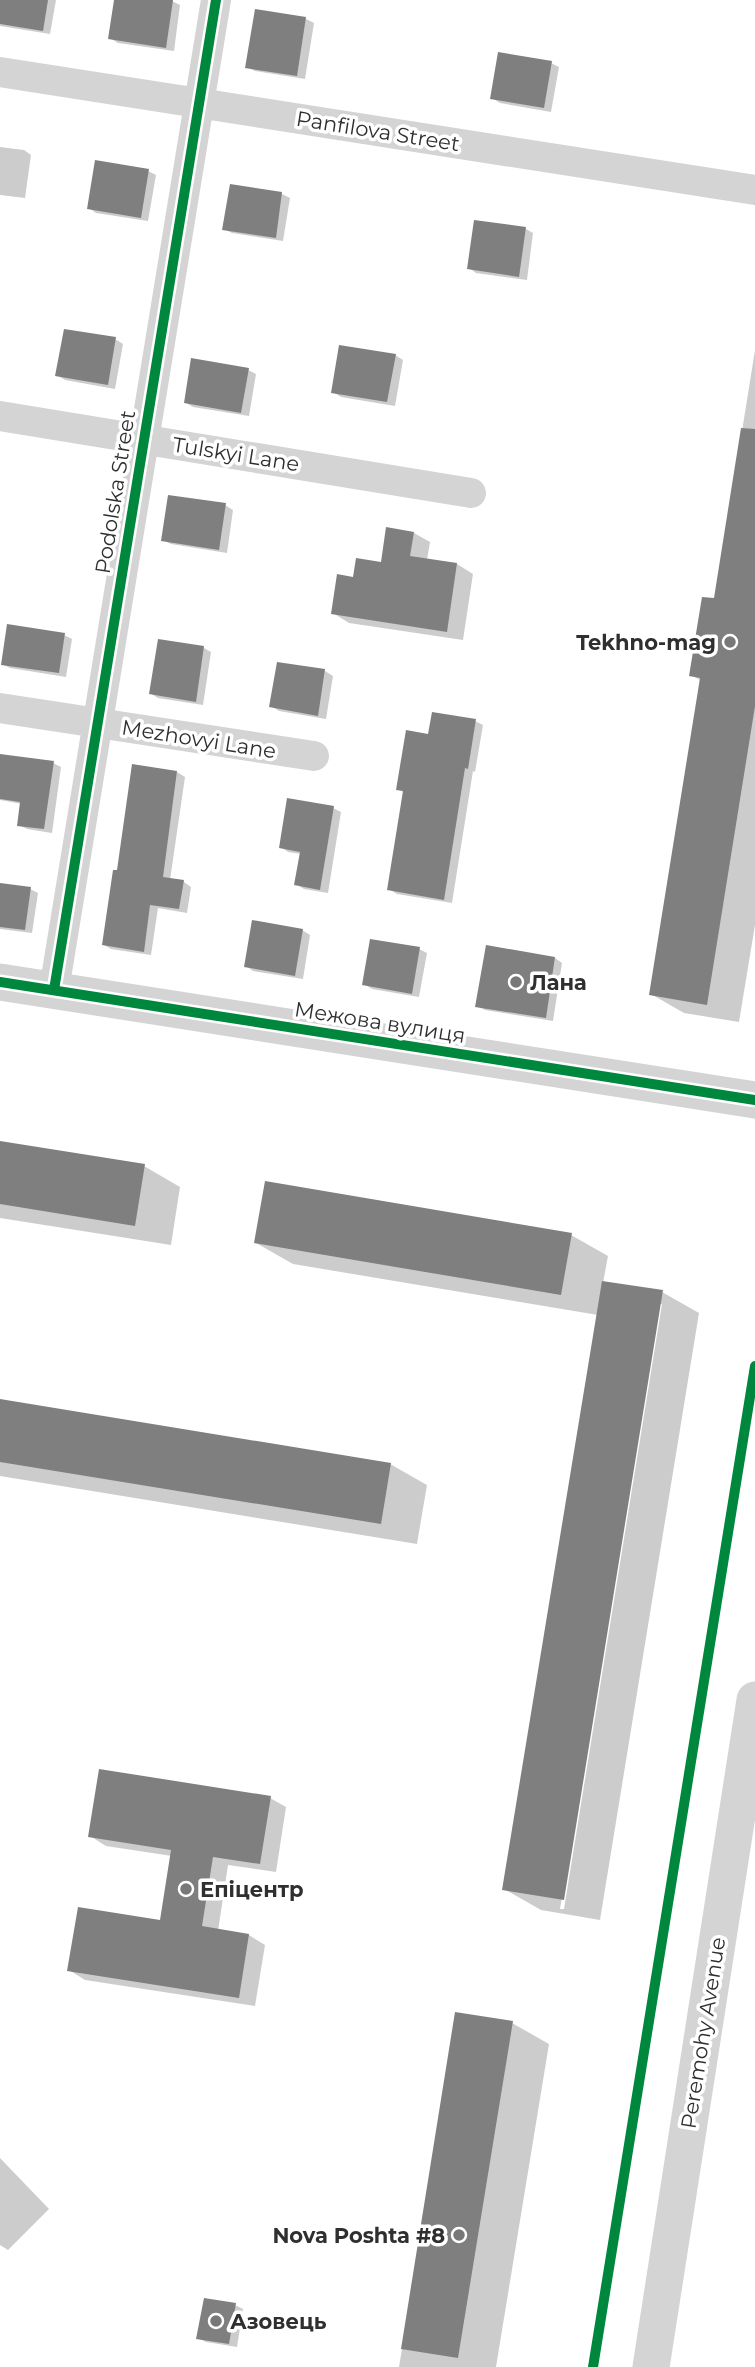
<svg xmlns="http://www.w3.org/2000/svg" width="755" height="2367" font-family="Montserrat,sans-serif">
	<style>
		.shadow { fill: #0003; fill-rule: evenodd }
		.building { fill: #7f7f7f }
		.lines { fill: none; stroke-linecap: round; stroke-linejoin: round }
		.minor { stroke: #d4d4d4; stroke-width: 30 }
		.tertiary { stroke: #d4d4d4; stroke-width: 37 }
		.cycleway-casing { stroke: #fff; stroke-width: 15 }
		.cycleway { stroke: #00873e; stroke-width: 10 }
		.poi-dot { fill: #787878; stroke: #fff; stroke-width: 2.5 }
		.labels { text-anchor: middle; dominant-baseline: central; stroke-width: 7; stroke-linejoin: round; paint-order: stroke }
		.street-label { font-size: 21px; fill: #2f2f2f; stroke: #fff }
		.poi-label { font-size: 21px; font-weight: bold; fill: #2f2f2f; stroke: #fff; text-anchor: start }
	</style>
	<rect width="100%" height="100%" fill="#fff"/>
	<path class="shadow" d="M 0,0 L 56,0 L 50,34 L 0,26 Z
		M 116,0 L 170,0 L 180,5 L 174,51 L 118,43 L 110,38 Z
		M 256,11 L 306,19 L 314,23 L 305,79 L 255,71 L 247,67 Z
		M 551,63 L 559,67 L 551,112 L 500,103 L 492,98 Z
		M 0,147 L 24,150 L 31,155 L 25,198 L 0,195 Z
		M 148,171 L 156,175 L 148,221 L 96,213 L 89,208 Z
		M 231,186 L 282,194 L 290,198 L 283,241 L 232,233 L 224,229 Z
		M 526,229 L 533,233 L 527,280 L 476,273 L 469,268 Z
		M 115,339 L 123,344 L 115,389 L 65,380 L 57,375 Z
		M 755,350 L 755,925 L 739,1022 L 684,1013 L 651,994 L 702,681 L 691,675 L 715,600 Z
		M 395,355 L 403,360 L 395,406 L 341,397 L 333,392 Z
		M 248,370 L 256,374 L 249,416 L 193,407 L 186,403 Z
		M 225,505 L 233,510 L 227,553 L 171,544 L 163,540 Z
		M 414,533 L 430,542 L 427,560 L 457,564 L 473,574 L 463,640 L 349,623 L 333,613 L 355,578 L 382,564 Z
		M 64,635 L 72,639 L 66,677 L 10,668 L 2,664 Z
		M 204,648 L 211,652 L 203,705 L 158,698 L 150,693 Z
		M 278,664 L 325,671 L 333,676 L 326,719 L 279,711 L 271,706 Z
		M 475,721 L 483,725 L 475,772 L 473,771 L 452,903 L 397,894 L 389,889 L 405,793 L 398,789 L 430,736 Z
		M 0,755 L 53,763 L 61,767 L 52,833 L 27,829 L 19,825 L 22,804 L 0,800 Z
		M 177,772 L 185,777 L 170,880 L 184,882 L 191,887 L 187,913 L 158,908 L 151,955 L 111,949 L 104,945 L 119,872 Z
		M 333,808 L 341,812 L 328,893 L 304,889 L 296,884 L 301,854 L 288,852 L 281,847 Z
		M 0,885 L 30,889 L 38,893 L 32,933 L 0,929 Z
		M 302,930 L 310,935 L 303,979 L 253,971 L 246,966 Z
		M 419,949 L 427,953 L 419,997 L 372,989 L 364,984 Z
		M 555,958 L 562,963 L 553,1021 L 485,1010 L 477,1006 Z
		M 0,1143 L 144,1166 L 180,1187 L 171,1245 L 0,1218 Z
		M 571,1235 L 608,1256 L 603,1283 L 662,1292 L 699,1313 L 600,1920 L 541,1910 L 504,1889 L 598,1315 L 293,1264 L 256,1243 ZM 659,1304 L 662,1304 L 564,1909 L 560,1909 Z
		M 0,1401 L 390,1464 L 427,1485 L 417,1544 L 0,1476 Z
		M 270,1798 L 286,1807 L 276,1872 L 228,1865 L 218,1931 L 249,1935 L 265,1945 L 255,2006 L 85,1980 L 69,1970 L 162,1922 L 172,1856 L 106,1846 L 90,1836 Z
		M 457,2014 L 512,2023 L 549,2044 L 496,2367 L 399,2367 Z
		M 0,2158 L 49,2209 L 8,2250 L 0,2245 Z
		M 235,2305 L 243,2309 L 237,2347 L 206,2342 L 198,2338 Z"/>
	<path class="building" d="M 0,0 L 48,0 L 43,31 L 0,24 Z
		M 114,0 L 173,0 L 166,48 L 108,39 Z
		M 255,9 L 306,17 L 297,76 L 245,68 Z
		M 498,52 L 552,61 L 544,108 L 490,99 Z
		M 95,160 L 149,169 L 141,218 L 87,209 Z
		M 230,184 L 282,192 L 276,238 L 222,230 Z
		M 474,220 L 526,227 L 519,277 L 467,269 Z
		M 64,329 L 116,337 L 108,385 L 55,376 Z
		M 339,345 L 396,354 L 387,402 L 331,393 Z
		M 191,358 L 249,368 L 241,413 L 184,403 Z
		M 741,428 L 755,429 L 755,706 L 707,1005 L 649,995 L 700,678 L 689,676 L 702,597 L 714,598 Z
		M 168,495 L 226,503 L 219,550 L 161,541 Z
		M 386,527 L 414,532 L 410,556 L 457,563 L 447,632 L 331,614 L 337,574 L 353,577 L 356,558 L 381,562 Z
		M 7,624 L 65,633 L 59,673 L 1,665 Z
		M 158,639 L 204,646 L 196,702 L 149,694 Z
		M 277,662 L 325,669 L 318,716 L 269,707 Z
		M 432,712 L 476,719 L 468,769 L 465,768 L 444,900 L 387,890 L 403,791 L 396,790 L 406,730 L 428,734 Z
		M 0,754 L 54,761 L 44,829 L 17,826 L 20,802 L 0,799 Z
		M 132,764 L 177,771 L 163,877 L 184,880 L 179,909 L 150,905 L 144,952 L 102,945 L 113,870 L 117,870 Z
		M 287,798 L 334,806 L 320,890 L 294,885 L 300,852 L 279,848 Z
		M 0,883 L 31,887 L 25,930 L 0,927 Z
		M 252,920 L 303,929 L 295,976 L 244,967 Z
		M 370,939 L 420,947 L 412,994 L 362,985 Z
		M 486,945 L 555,957 L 546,1018 L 475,1007 Z
		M 0,1141 L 145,1164 L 135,1226 L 0,1204 Z
		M 265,1181 L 572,1233 L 561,1295 L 254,1243 Z
		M 602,1281 L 663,1290 L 564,1900 L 502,1890 Z
		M 0,1399 L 391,1463 L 381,1524 L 0,1462 Z
		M 99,1769 L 271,1796 L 260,1864 L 213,1857 L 202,1926 L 249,1934 L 239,1998 L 67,1971 L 78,1907 L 160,1920 L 171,1850 L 88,1837 Z
		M 455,2012 L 513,2021 L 458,2358 L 401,2349 Z
		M 204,2298 L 236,2303 L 229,2344 L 196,2339 Z"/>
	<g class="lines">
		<path class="minor" d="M 0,72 L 755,190
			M 0,416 L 471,493
			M 0,708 L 314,756
			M 54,990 L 216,0"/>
		<path class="tertiary" d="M 0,982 L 755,1100
			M 651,2367 L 755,1700"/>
		<defs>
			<path id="cycleway" d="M 0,982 L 755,1100
				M 54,990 L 216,0
				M 593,2367 L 755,1366"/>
		</defs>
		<use href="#cycleway" class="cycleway-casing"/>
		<use href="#cycleway" class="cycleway"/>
	</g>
	<g class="poi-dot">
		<circle cx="730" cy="642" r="7"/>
		<circle cx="516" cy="982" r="7"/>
		<circle cx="186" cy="1889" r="7"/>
		<circle cx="459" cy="2235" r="7"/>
		<circle cx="216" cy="2321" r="7"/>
	</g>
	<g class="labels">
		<g class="street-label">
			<text transform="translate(378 131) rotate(9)">Panfilova Street</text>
			<text transform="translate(236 454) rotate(9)">Tulskyi Lane</text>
			<text transform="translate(115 492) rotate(-81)">Podolska Street</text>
			<text transform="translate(199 739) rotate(9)">Mezhovyi Lane</text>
			<text transform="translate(380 1022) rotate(9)">Межова вулиця</text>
			<text transform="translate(703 2033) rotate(-81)">Peremohy Avenue</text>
		</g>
		<g class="poi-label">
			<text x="716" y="642" text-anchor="end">Tekhno-mag</text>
			<text x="530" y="982">Лана</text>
			<text x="200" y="1889">Епіцентр</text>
			<text x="445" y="2235" text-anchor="end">Nova Poshta #8</text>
			<text x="230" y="2321">Азовець</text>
		</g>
	</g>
</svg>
